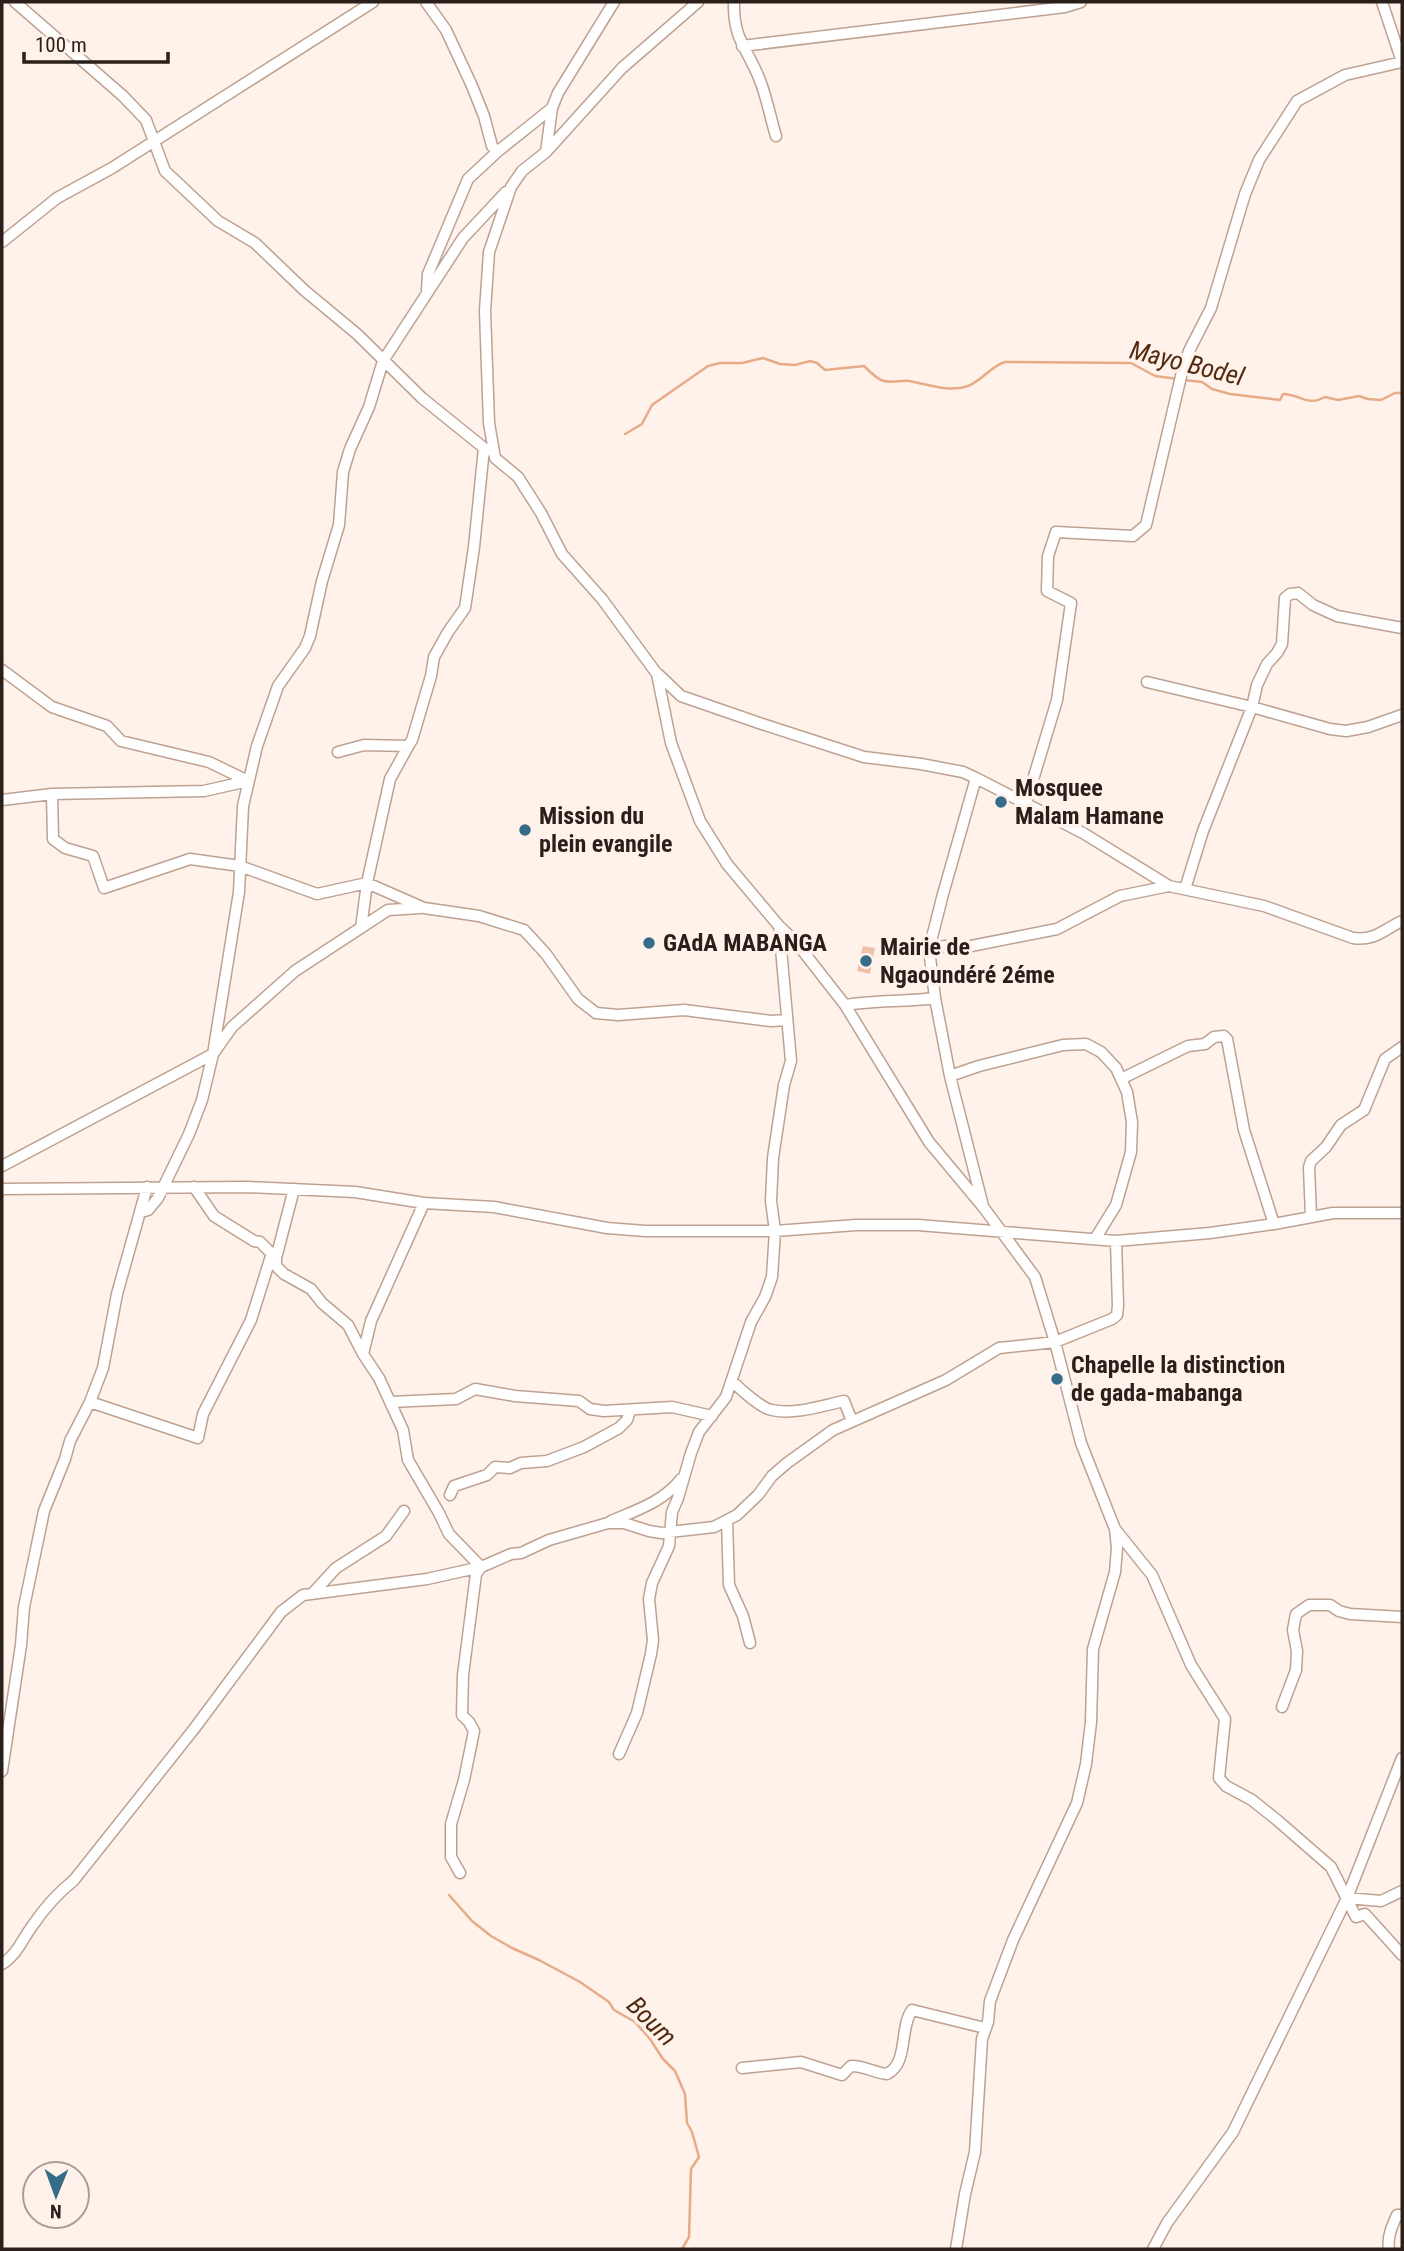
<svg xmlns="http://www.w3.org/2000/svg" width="1404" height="2251" font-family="'Roboto Condensed',sans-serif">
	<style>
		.green { fill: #efc2a8 }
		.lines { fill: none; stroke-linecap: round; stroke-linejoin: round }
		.stream { stroke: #e8ab87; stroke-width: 2.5 }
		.minor-casing { stroke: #bea291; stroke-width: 13 }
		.minor { stroke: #fff; stroke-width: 10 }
		.poi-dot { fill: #356c87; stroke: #fff2eb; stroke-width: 2.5 }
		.labels { text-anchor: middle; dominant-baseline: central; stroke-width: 7; stroke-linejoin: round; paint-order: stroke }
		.poi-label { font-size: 24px; font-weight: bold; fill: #2b2019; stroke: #fff2eb; text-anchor: start }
		.water-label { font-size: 26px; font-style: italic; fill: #522a0f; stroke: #fff2eb }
	</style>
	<rect width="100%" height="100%" fill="#fff2eb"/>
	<path class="green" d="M 863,946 L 875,948 L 870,974 L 857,971 Z"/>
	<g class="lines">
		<path class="stream" d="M 1184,380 L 1202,382 L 1212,389 L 1230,394 L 1280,400 L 1283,394 C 1300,394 1306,407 1325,397 L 1338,400 L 1359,396 L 1368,399 L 1381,400 L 1395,393 L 1402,393
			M 625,434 L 642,424 L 652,405 L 708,366 L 720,363 L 742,363 L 763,358 L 780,364 L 795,365 L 810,361 L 817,363 L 825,370 L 864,366 C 869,371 875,377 881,380 C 890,384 900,380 909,381 C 927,384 949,393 968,386 C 983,380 991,366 1005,362 L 1131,363 L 1155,376 L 1178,379
			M 449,1895 L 472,1921 L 491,1936 L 512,1948 L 539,1960 L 580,1982 L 609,2002 L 614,2010 L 635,2022 L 650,2039 L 663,2059 L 675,2071 L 685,2094 L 687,2123 L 692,2132 L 699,2157 L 691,2169 L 689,2237 L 682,2249"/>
		<defs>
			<path id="minor" d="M 15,2 L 123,96 L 146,120 L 165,171 L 218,221 L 255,243 L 304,290 L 357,334 L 422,398 L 484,448
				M 426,2 L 446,30 L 472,86 L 484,116 L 492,146 L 497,152
				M 614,2 L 558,93 L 552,108 L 546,152 L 522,171 L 511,187 L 489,252 L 485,311 L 489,423 L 495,458 L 518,477 L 541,513 L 562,554 L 602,599 L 657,674 L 671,743 L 700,821 L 727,864 L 779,926 L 795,941 L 845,1005 L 929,1142 L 984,1208 L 1035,1277 L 1055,1342 L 1081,1443 L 1115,1529 L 1117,1548 L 1115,1572 L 1093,1649 L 1091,1722 L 1086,1764 L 1077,1803 L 1013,1940 L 990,2001 L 988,2022 L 982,2039 L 975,2152 L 965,2194 L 956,2249
				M 734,2 C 733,39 747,48 759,78 C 767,97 770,117 776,136
				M 1382,2 L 1402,62
				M 1065,7 L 1081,2
				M 742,46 L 1065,7 L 1065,2
				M 547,151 L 622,68 L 698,2
				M 2,242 L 57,198 L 112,168 L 373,2
				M 427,290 L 428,274 L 468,179 L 497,152 L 552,108
				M 2,670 L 52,707 L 107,726 L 121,741 L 209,762 L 248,781
				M 658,674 L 681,696 L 762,724 L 864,757 L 921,764 L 963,772 L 976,778 L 1083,833 L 1169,886 L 1264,906 L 1353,938 C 1375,941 1383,930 1402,921
				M 1147,682 L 1252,707 L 1330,729 L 1346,731 L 1368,727 L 1402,715
				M 338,752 L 364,745 L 408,746 L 412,740 L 431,676 L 434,657 L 448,632 L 465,608 L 474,547 L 484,448 L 487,451
				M 52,794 L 53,839 L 65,848 L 93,856 L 104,888 L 190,859 L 240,866 L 317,894 L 367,883 L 424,908 L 479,916 L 524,930 L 546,954 L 578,999 L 596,1013 L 618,1015 L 684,1010 L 771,1021 L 787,1020
				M 2,800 L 52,794 L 204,791 L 248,781
				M 1026,803 L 1057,700 L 1071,603 L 1047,591 L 1048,556 L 1056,532 L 1133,536 L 1146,525 L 1182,372 L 1189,351 L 1211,308 L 1245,194 L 1259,160 L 1297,101 L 1345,75 L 1402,62
				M 1185,889 L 1203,831 L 1252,707 L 1257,685 L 1267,664 L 1277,653 L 1282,644 L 1285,598 L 1290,594 L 1298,593 L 1313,605 L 1337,616 L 1402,628
				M 361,928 L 367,883 L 390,779 L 410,743
				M 929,949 L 943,894 L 976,778
				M 845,1005 C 875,1000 905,1002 935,998
				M 950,1076 L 979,1066 L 1063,1045 L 1086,1044 L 1101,1052 L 1116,1068 L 1127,1092 L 1132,1122 L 1131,1152 L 1116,1205 L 1095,1239
				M 1121,1079 L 1188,1046 L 1205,1044 L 1214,1037 L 1224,1036 L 1227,1039 L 1244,1130 L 1274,1224
				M 2,1166 L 213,1054 L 232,1027 L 295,971 L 388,910 L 420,908
				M 194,1187 L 214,1216 L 254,1241 L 260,1242 L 275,1257
				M 2,1189 L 246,1187 L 355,1192 L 424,1203 L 494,1207 L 607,1228 L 645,1231 L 775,1231 L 856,1225 L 918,1225 L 1116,1241 L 1210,1233 L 1274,1224 L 1333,1213 L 1402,1213
				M 294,1189 L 276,1258 L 276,1266 L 284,1274 L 311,1289 L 322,1303 L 348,1325 L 363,1354
				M 424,1203 L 371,1321 L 363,1354 L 379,1378 L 403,1430 L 408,1460 L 439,1513 L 449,1534 L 481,1567 L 476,1574 L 463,1675 L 462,1715 L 469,1722 L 474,1731 L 464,1780 L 451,1824 L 451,1857 L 460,1873
				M 983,1206 L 950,1076 L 935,998 L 929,949 L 945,946 L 956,949 L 1057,929 L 1120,896 L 1169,886
				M 141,1212 L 148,1210 L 158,1198 L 189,1134 L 202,1100 L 213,1054 L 239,892 L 243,806 L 257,746 L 278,686 L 305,648 L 310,636 L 322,581 L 339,525 L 343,472 L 350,449 L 369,407 L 383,361 L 463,238 L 506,192
				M 1311,1217 L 1309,1167 L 1311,1161 L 1326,1147 L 1341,1125 L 1364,1110 L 1385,1059 L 1402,1047
				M 732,1381 C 740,1389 762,1409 772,1410 C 795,1415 821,1406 844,1401 L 852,1421
				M 90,1402 L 198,1438 L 203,1414 L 251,1320 L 272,1253
				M 391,1402 L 456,1399 L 475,1389 L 515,1396 L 579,1401 L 590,1409 L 604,1411 L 672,1407 L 712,1416
				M 450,1495 L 454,1486 L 487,1475 L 495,1467 L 510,1468 L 521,1463 L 547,1461 L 584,1447 L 619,1428 L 627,1420 L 630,1411
				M 727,1520 L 729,1585 L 743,1616 L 750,1643
				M 611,1521 C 637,1510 663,1502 681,1479
				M 1115,1529 L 1152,1575 L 1191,1665 L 1225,1719 L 1219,1778 L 1226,1786 L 1252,1800 L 1277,1820 L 1331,1867 L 1356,1917 L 1365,1914 L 1402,1955
				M 313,1593 L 336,1568 L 386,1536 L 404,1511
				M 1282,1707 L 1296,1670 L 1297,1651 L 1293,1630 L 1296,1614 L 1309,1605 L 1330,1605 L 1339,1611 L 1350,1614 L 1402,1617
				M 619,1754 L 637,1713 L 651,1654 L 653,1640 L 649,1599 L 652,1583 L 669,1546 L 672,1512 L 678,1498 L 691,1453 L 699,1432 L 726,1397 L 751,1322 L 765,1297 L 772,1277 L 775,1231 L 771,1201 L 773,1158 L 784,1085 L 791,1061 L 779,926
				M 2,1771 L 21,1645 L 24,1607 L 44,1511 L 65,1459 L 70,1441 L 90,1402 L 103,1368 L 117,1294 L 147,1187
				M 1347,1898 L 1381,1901 L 1402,1891
				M 2,1964 C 17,1955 23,1938 33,1925 C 45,1907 58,1893 74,1880 L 194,1729 L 281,1612 L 303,1595 L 427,1579 L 481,1567 L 511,1554 L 521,1553 L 549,1540 L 608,1523 L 624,1523 L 649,1531 L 661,1533 L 714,1527 L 737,1515 L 758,1495 L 772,1476 L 787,1463 L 833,1430 L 946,1380 L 999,1348 L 1055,1342 L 1112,1319 L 1117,1315 L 1118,1306 L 1116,1241
				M 742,2068 L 801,2062 L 842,2075 L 851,2066 C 862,2065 875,2073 887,2074 C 909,2063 899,2028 912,2010 L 985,2028
				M 1153,2249 L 1167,2223 L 1233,2132 L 1347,1898 L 1402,1758
				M 1389,2249 C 1387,2237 1392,2226 1397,2215 L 1402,2215"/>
		</defs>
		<use href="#minor" class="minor-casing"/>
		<use href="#minor" class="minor"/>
	</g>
	<g class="poi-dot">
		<circle cx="1001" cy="802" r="7"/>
		<circle cx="525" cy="830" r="7"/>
		<circle cx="649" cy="943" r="7"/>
		<circle cx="866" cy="961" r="7"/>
		<circle cx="1057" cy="1379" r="7"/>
	</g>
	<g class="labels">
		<g class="poi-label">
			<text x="1015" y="788">Mosquee<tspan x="1015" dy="28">Malam Hamane</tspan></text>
			<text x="539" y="816">Mission du<tspan x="539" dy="28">plein evangile</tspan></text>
			<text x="663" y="943">GAdA MABANGA</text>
			<text x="880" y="947">Mairie de<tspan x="880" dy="28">Ngaoundéré 2éme</tspan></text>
			<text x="1071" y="1365">Chapelle la distinction<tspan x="1071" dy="28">de gada-mabanga</tspan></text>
		</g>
		<g class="water-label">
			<text transform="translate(1187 363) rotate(14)">Mayo Bodel</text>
			<text transform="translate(652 2021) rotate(45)">Boum</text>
		</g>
	</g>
	<rect width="1404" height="2251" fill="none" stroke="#2b2019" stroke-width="7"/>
	<g transform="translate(56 2195) rotate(181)"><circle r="33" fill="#fff2eb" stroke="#aa9e97" stroke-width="2"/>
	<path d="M0-5L12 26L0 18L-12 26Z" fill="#356c87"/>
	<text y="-10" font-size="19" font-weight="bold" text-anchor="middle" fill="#2b2019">N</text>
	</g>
	<path d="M24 52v10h144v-10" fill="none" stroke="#2b2019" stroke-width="3.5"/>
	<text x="35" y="52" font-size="21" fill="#2b2019" stroke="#fff2eb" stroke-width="5" paint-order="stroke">100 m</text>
</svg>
